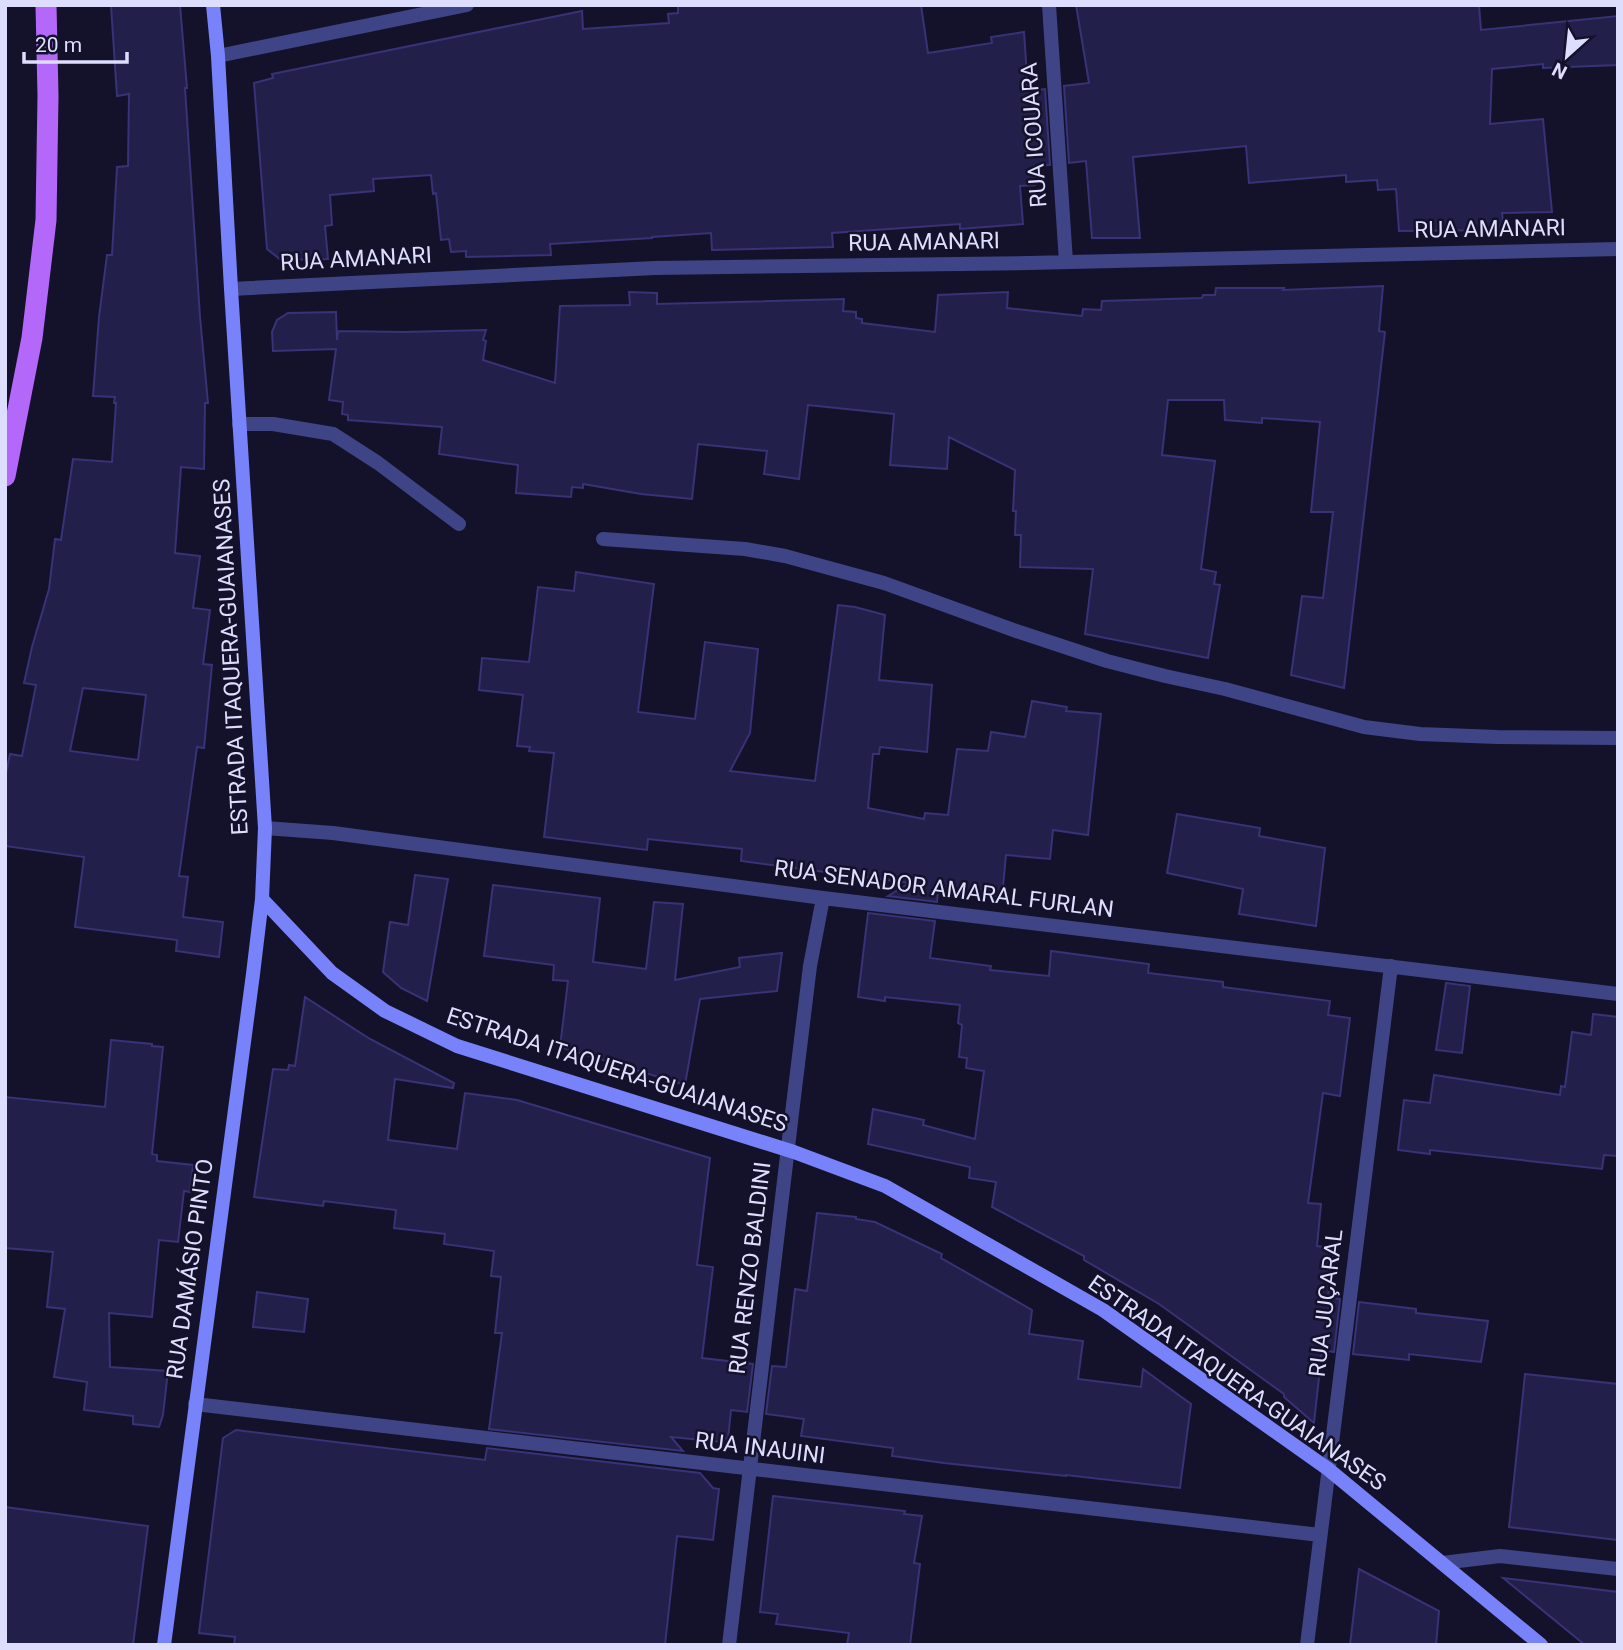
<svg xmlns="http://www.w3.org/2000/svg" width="1623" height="1650" font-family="Roboto,sans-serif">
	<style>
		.building { fill: #231f4b; stroke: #383276; stroke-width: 2; fill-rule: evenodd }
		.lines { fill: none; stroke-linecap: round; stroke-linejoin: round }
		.lane { stroke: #3f4487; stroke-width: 14 }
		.street { stroke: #3f4487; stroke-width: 14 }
		.secondary { stroke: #7882fa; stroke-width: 14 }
		.primary { stroke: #b468f9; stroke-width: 21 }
		.labels { text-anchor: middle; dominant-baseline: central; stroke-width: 5; stroke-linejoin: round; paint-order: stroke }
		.street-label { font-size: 23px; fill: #ddddfe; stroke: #14122a }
	</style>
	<rect width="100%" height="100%" fill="#14122a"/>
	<path class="building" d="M 111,5 L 180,5 L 187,88 L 185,88 L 200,317 L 208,403 L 205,403 L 204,469 L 181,467 L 175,553 L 200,556 L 193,608 L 210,610 L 203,664 L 212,665 L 204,748 L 197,747 L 179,876 L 188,877 L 183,917 L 223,922 L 219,957 L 176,951 L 177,940 L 75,927 L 84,857 L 5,846 L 5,778 L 10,754 L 22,756 L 36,685 L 24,683 L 32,647 L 49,589 L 55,539 L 61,540 L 73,459 L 112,462 L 116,403 L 114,403 L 115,397 L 93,396 L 99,317 L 107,255 L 112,255 L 117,167 L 128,166 L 129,94 L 117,96 ZM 83,688 L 146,695 L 138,760 L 70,751 Z
		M 678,5 L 921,5 L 928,53 L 992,43 L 991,37 L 1024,32 L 1028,91 L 1045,89 L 1050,165 L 1034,166 L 1035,185 L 1020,186 L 1023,224 L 960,229 L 960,224 L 832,233 L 833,247 L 712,250 L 711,233 L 652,237 L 652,238 L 550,244 L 551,255 L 466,257 L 466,251 L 451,252 L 449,239 L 441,240 L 436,193 L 433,194 L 431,175 L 373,179 L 374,191 L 330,195 L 332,225 L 325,226 L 328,259 L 281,260 L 267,249 L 254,83 L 273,78 L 272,74 L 582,11 L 583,29 L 669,23 L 668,14 L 678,13 Z
		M 1076,5 L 1479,5 L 1481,30 L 1618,16 L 1618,65 L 1543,68 L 1543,64 L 1492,69 L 1490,124 L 1543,119 L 1552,212 L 1502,213 L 1504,230 L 1399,231 L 1396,189 L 1378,190 L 1377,180 L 1346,182 L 1346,175 L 1249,183 L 1246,146 L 1133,157 L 1140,238 L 1092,238 L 1086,161 L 1069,163 L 1064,86 L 1089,83 Z
		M 1383,286 L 1379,331 L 1385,332 L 1344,688 L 1291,675 L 1302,596 L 1323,598 L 1333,512 L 1311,512 L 1320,422 L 1262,418 L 1262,423 L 1225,420 L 1224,400 L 1168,400 L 1162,455 L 1215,461 L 1201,569 L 1216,572 L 1214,584 L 1220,585 L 1208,658 L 1085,634 L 1093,569 L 1020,567 L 1021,535 L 1015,535 L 1016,511 L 1013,511 L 1015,470 L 949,437 L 947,469 L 890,465 L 894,414 L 808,405 L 799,479 L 764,474 L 767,451 L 698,444 L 692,499 L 641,494 L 583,484 L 583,488 L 572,487 L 571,497 L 516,493 L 518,465 L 439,454 L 442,427 L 348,420 L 348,415 L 342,414 L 343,402 L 329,400 L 336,349 L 273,351 L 272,332 L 277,320 L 288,313 L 336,312 L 337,340 L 338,331 L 403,332 L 486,330 L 483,340 L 486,341 L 483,360 L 555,383 L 560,306 L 630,305 L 629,292 L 657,293 L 657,304 L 844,299 L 843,311 L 856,312 L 856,318 L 862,319 L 862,323 L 935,332 L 938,295 L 1008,292 L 1007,308 L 1082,316 L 1083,309 L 1101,310 L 1102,301 L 1202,298 L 1203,295 L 1215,295 L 1216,288 L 1284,288 L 1283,290 Z
		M 576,572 L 654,584 L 638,712 L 695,719 L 705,642 L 758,649 L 750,733 L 730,771 L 815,781 L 838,605 L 855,607 L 885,615 L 879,680 L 932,685 L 927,752 L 880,747 L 879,754 L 873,754 L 868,808 L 924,819 L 925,813 L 948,815 L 957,749 L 988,751 L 991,732 L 1025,737 L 1032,701 L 1067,707 L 1066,711 L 1101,714 L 1088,835 L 1053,830 L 1050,859 L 1006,855 L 1002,897 L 938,892 L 937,902 L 888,896 L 909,883 L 741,861 L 742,849 L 648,839 L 647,850 L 544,837 L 554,753 L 529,751 L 530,747 L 517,746 L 523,695 L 479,690 L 482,658 L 529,662 L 538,587 L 574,591 Z
		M 1177,814 L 1260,828 L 1259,836 L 1325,848 L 1316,926 L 1239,914 L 1243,889 L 1167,873 Z
		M 415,875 L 448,879 L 427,1001 L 401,988 L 383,972 L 390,922 L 408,925 Z
		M 493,885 L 600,898 L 593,962 L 646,969 L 654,902 L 683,904 L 675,980 L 740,967 L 739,958 L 782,953 L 777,991 L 700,999 L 685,1085 L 560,1047 L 568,981 L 553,980 L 554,965 L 484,956 Z
		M 868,913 L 935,921 L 930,958 L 991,966 L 990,970 L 1049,976 L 1051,951 L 1149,964 L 1148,973 L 1223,982 L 1223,987 L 1330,1001 L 1328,1015 L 1350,1018 L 1340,1096 L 1323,1093 L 1308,1203 L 1321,1204 L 1317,1246 L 1334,1248 L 1328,1297 L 1340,1299 L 1334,1352 L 1322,1350 L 1314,1423 L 1284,1397 L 1284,1394 L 1159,1304 L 1084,1260 L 1084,1256 L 992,1207 L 996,1182 L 969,1178 L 970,1167 L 868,1144 L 873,1109 L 924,1120 L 923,1125 L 975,1139 L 984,1071 L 966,1068 L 967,1058 L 959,1057 L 962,1025 L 958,1023 L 960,1005 L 885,997 L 885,1001 L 858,997 Z
		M 1446,983 L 1470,986 L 1462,1053 L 1436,1050 Z
		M 305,997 L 370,1039 L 454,1083 L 453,1088 L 395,1079 L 388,1140 L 457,1149 L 465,1093 L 517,1100 L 710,1158 L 697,1265 L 713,1267 L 702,1358 L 753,1364 L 747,1412 L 731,1410 L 728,1439 L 723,1438 L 722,1442 L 671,1437 L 683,1451 L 489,1429 L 502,1333 L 495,1333 L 501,1277 L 491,1276 L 494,1251 L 444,1244 L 445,1234 L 394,1228 L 396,1210 L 324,1201 L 323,1206 L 254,1197 L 273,1069 L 288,1070 L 289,1065 L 295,1066 Z
		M 1593,1014 L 1618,1017 L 1618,1156 L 1604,1155 L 1602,1169 L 1430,1150 L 1430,1154 L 1398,1150 L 1404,1100 L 1430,1103 L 1434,1075 L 1560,1095 L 1561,1086 L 1565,1087 L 1572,1032 L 1591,1035 Z
		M 111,1040 L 152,1044 L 152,1046 L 163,1047 L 152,1154 L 157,1155 L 157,1161 L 193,1165 L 190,1192 L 184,1191 L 178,1242 L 159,1240 L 152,1317 L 109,1313 L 110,1367 L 168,1371 L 163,1415 L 159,1427 L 133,1424 L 133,1416 L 84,1410 L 87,1382 L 54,1377 L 65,1309 L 47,1307 L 53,1252 L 5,1248 L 5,1097 L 105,1107 Z
		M 817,1213 L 856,1217 L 856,1219 L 875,1222 L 942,1254 L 941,1258 L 1032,1310 L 1029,1334 L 1083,1341 L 1078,1379 L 1141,1387 L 1143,1369 L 1191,1404 L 1180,1488 L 1066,1475 L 1066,1476 L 944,1463 L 892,1456 L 893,1448 L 801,1436 L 804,1419 L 766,1414 L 772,1366 L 786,1367 L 795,1289 L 807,1291 Z
		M 257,1292 L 308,1299 L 304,1332 L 253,1327 Z
		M 1359,1302 L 1416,1309 L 1416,1313 L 1488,1321 L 1481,1362 L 1409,1354 L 1409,1360 L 1353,1354 Z
		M 1525,1374 L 1618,1384 L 1618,1540 L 1509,1527 Z
		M 236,1430 L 485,1460 L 487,1448 L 700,1473 L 713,1488 L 719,1489 L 713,1540 L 677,1536 L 665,1645 L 234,1645 L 235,1637 L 199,1633 L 223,1438 Z
		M 773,1496 L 905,1511 L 904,1514 L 922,1516 L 914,1563 L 920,1564 L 910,1645 L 847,1645 L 849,1633 L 776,1624 L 778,1614 L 760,1612 Z
		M 5,1507 L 148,1526 L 133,1645 L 5,1645 Z
		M 1359,1569 L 1439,1611 L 1436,1645 L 1350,1645 Z
		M 1503,1578 L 1618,1592 L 1618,1645 L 1585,1645 Z"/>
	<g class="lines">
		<path class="lane" d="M 239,424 L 273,424 L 333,434 L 378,463 L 459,524"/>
		<path class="street" d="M 1049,5 L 1066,262
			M 218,56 L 467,5
			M 231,289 L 655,268 L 1029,263 L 1618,249
			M 603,539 L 745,549 L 785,556 L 884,583 L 1016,631 L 1107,661 L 1165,676 L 1225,689 L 1364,727 L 1420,734 L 1497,737 L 1618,738
			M 265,828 L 333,833 L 823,898 L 1618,994
			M 195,1404 L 1320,1535
			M 1442,1563 L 1500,1556 L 1618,1569
			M 729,1645 L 793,1105 L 810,966 L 823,898
			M 1307,1645 L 1391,966"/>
		<path class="secondary" d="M 262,899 L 332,973 L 385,1011 L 457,1046 L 794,1152 L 885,1186 L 1103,1310 L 1328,1469 L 1541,1645
			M 164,1645 L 253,974 L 262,899 L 265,828 L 231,289 L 218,56 L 213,5"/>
		<path class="primary" d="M 5,476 L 32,338 L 46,220 L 48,96 L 46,5"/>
	</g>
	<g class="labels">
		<g class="street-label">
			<text transform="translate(1034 135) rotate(-94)">RUA ICOUARA</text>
			<text transform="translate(1490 229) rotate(-1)">RUA AMANARI</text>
			<text transform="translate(924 242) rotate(-1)">RUA AMANARI</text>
			<text transform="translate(356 259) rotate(-3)">RUA AMANARI</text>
			<text transform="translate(231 657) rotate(-93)">ESTRADA ITAQUERA-GUAIANASES</text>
			<text transform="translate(944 889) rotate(7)">RUA SENADOR AMARAL FURLAN</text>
			<text transform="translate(617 1070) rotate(18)">ESTRADA ITAQUERA-GUAIANASES</text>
			<text transform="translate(750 1268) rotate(-83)">RUA RENZO BALDINI</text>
			<text transform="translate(190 1269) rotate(-82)">RUA DAMÁSIO PINTO</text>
			<text transform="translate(1326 1303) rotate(-83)">RUA JUÇARAL</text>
			<text transform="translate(1237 1383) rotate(35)">ESTRADA ITAQUERA-GUAIANASES</text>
			<text transform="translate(760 1448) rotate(7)">RUA INAUINI</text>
		</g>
	</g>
	<rect width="1623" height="1650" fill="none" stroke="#ddddfe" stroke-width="14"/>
	<g transform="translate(1567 56) rotate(207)" stroke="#14122a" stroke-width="5" paint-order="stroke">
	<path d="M0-5L12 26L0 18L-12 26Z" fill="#ddddfe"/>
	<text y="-10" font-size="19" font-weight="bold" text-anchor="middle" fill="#ddddfe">N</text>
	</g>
	<path d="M24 52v10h103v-10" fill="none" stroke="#ddddfe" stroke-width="3.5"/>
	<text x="35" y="52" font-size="21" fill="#ddddfe" stroke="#14122a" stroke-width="5" paint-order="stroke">20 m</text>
</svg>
